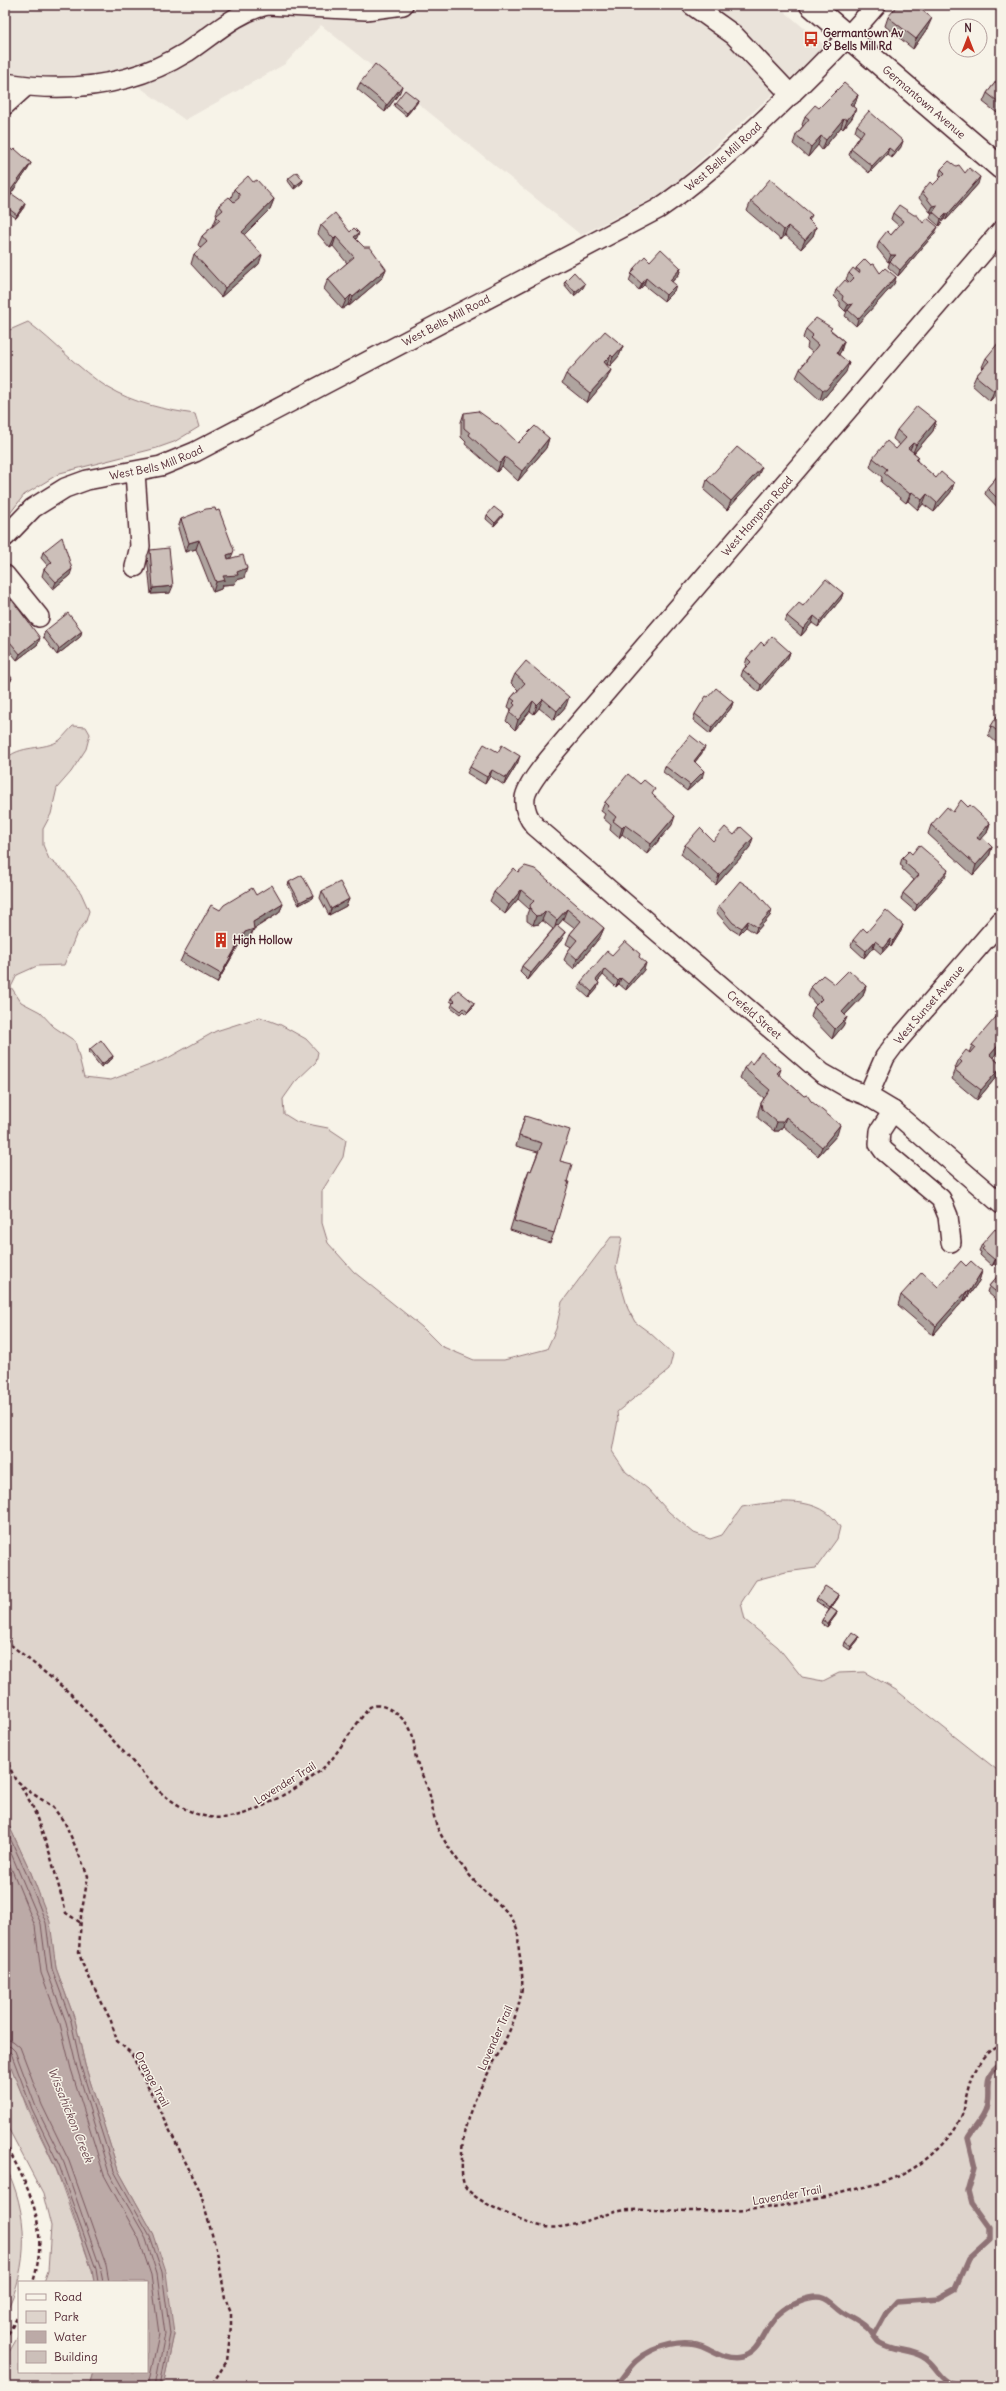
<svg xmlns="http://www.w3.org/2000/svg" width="1006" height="2391" font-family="Delius,sans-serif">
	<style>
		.built { fill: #eae3da }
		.green { fill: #ded4cc; stroke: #947a7c }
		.water { fill: #bcaaa7; stroke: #8e7275 }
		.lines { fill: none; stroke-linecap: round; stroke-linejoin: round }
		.shore { stroke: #78575d; stroke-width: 1 }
		.stream { stroke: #8e7275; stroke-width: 5.5 }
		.minor-casing { stroke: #4a1f2b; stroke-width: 22 }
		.major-casing { stroke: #4a1f2b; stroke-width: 25 }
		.path { stroke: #4a1f2b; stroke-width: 2.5; stroke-dasharray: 4 3; stroke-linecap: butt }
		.minor { stroke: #f7f3e8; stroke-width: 19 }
		.major { stroke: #f7f3e8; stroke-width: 22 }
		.wall { fill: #afa49f; stroke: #4a1f2b }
		.shaded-wall { fill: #8f8682; stroke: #4a1f2b }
		.building { fill: #ccbfb9; stroke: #4a1f2b }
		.labels { text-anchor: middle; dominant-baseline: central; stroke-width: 3; stroke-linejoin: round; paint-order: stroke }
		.poi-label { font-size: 11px; font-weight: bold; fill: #4a1f2b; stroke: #f7f3e8; text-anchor: start }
		.street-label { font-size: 11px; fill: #4a1f2b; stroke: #f7f3e8 }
		.water-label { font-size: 12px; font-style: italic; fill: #6c4950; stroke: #f7f3e8 }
	</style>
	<rect width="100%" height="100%" fill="#f7f3e8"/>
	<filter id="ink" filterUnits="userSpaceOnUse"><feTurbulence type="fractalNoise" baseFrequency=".025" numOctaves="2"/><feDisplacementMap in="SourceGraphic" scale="8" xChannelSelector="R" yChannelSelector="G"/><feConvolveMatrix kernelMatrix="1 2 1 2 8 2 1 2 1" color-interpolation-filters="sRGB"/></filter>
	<g filter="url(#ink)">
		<path class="built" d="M 5,5 L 777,5 L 825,46 L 667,191 L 581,235 L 321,25 L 285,64 L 185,120 L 131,81 L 5,86 Z"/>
		<path class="green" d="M 28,322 C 55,342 78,369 107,387 C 133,403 165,410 195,414 L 199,427 L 174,442 L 157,448 L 60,473 L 24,495 L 5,520 L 5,332 Z
			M 73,726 L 86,727 L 90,734 L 86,749 L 71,772 L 57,788 L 51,814 L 43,829 L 43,845 L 49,859 L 64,871 L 81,893 L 89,911 L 86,921 L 76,935 L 64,965 L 37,966 L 17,975 L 11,987 L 21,1002 L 40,1012 L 54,1027 L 75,1041 L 84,1077 L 111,1080 L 168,1058 L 216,1031 L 260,1017 L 281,1025 L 306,1039 L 318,1052 L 316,1062 L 295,1082 L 283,1099 L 284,1114 L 297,1122 L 328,1128 L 346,1140 L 343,1157 L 322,1191 L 322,1223 L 328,1243 L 354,1272 L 422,1327 L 441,1346 L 474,1360 L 504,1360 L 547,1349 L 556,1329 L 562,1302 L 611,1237 L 622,1237 L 616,1268 L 628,1309 L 635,1322 L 650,1333 L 673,1354 L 669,1370 L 617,1412 L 618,1420 L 612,1451 L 626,1472 L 648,1489 L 669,1512 L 694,1533 L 710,1539 L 722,1535 L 742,1507 C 775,1501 821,1494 840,1527 L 837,1539 L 816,1568 L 786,1572 L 756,1580 L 741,1603 L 745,1620 L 778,1647 L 802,1677 L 823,1681 L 839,1673 L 864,1672 L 896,1690 L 1001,1773 L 1001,2386 L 163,2386 L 174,2334 L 153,2233 L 118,2170 L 85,2065 L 75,2020 L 56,1968 L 49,1922 L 31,1873 L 5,1817 L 5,760 C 19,744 44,751 60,740 C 64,736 69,730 73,726 Z
			M 5,2048 L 28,2111 L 55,2166 L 92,2270 L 94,2282 L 44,2282 L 48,2271 L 51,2226 L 43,2194 L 5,2122 Z
			M 5,2165 C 29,2213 30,2266 5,2314 Z
			M 19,2335 L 19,2372 L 93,2372 L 89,2386 L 5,2386 L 5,2359 Z"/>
		<path class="water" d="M 5,1817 L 31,1873 L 50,1922 L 56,1968 L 75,2020 L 85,2065 L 118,2170 L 153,2233 L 166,2272 L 174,2334 L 163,2386 L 89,2386 L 93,2372 L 147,2372 L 147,2282 L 94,2282 L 92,2270 C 80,2235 70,2200 55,2166 C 38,2127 17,2090 5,2048 Z"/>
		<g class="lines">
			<path class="shore" d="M 5,1827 L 27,1875 L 46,1923 L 52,1969 L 71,2021 L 81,2067 L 114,2171 L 149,2234 L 162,2272 L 170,2334 L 160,2386
				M 5,1839 L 41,1924 L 47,1971 L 66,2022 L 77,2068 L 109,2173 L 145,2236 L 157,2274 L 165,2334 L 155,2386
				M 5,1853 L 35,1926 L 41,1973 L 60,2024 L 71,2069 L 104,2175 L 139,2239 L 151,2275 L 159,2334 L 148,2386
				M 5,2039 L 13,2041 L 20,2047 L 42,2105 L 69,2161 L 106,2265 L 109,2282
				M 5,2045 L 11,2047 L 15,2051 L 36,2107 L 64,2163 L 100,2267 L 103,2282
				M 5,2050 L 11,2053 L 32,2109 L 59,2165 L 96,2269 L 98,2282"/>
			<path class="stream" d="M 874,2335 L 886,2313 L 897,2301 L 939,2298 L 955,2289 L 968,2259 L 989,2240 L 989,2229 L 971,2204 L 968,2192 L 975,2167 L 968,2138 C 973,2129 984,2118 986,2109 C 992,2088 980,2079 1001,2064
				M 615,2386 C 623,2378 628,2368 636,2361 C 654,2345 686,2337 707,2348 C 717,2353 729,2360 741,2357 C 759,2353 762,2334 772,2322 C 780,2310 795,2301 809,2298 C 827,2294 830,2303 841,2311 C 849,2317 859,2320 866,2327 C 872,2331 875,2340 880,2343 C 893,2351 910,2349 923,2357 C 938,2365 937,2380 960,2386"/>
			<defs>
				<g id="minor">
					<path d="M 267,5 L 366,10 L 403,5"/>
					<path d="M 692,5 L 734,35 L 791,95"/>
					<path d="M 5,83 C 68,93 132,86 187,52 C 213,35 236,12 267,5"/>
					<path d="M 5,105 L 25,87"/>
					<path id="s1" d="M 1001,231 L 575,728 C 563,743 527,781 525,798 C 524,808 528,818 535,826 L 822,1073 L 850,1089 L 868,1096 L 893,1111 L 1001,1204"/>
					<path d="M 135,472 L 140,546 L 135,567"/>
					<path id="s2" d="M 5,537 L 33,508 L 65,488 L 87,480 L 161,466 L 195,452 L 658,209 C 697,183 730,152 763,121 C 803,83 841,46 876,5"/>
					<path d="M 5,575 L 39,617"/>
					<path id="s3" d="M 868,1096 L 885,1057 L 894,1045 L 1001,921"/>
					<path d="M 893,1111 L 880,1131 L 879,1144 L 884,1151 L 941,1199 L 948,1216 L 951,1242"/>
				</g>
				<g id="major">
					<path id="s4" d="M 811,5 L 1001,168"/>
				</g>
			</defs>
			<use href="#minor" class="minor-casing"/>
			<use href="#major" class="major-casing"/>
			<path class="path" d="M 5,1640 L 70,1693 L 160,1792 C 207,1830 237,1822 285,1794 C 302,1785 319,1774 332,1759 C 338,1751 366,1710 370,1707 C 383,1701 399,1714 407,1724 C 415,1734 413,1746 416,1758 C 419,1770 425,1780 429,1792 C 432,1803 433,1816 437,1827 C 446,1846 465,1871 479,1886 C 492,1900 511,1910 517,1929 C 519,1936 518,1944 519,1951 C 521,1963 523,1974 522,1987 C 515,2048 462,2093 462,2155 C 462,2164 461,2176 464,2184 C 470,2201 528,2224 545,2227 C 573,2231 602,2211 630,2210 C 659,2209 688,2212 717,2211 C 763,2211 808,2202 852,2190 C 871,2185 890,2182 907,2172 C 929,2160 957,2134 964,2109 C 972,2080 972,2060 1001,2043
				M 5,1757 L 15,1779 L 30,1792 L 52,1806 L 65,1823 L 83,1864 L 88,1876 L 81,1916 L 79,1952 L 82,1963 L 111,2021 L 117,2041 L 131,2053 L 200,2191 L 218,2256 L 225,2298 L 231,2313 L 231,2326 L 227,2361 L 211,2386
				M 21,1787 L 32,1805 L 50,1854 L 66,1913 L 81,1923
				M 5,2143 C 30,2190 50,2228 33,2282
				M 5,2340 L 19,2314"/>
			<use href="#minor" class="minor"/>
			<use href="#major" class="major"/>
		</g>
		<path class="wall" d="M 926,5 L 922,10 L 928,27 L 913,49 L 885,26 L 888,17 Z
			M 1001,75 L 1001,116 L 983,102 L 987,93 Z
			M 360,83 L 400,92 L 385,112 L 357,89 Z
			M 858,95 L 855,104 L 853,106 L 856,109 L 852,118 L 843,129 L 841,127 L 822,150 L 818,145 L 808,157 L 793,144 L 796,135 L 803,126 L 802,125 L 805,116 L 819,108 Z
			M 418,100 L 417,103 L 406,116 L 394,106 L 395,103 Z
			M 857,125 L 901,147 L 892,158 L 887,154 L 869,173 L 849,155 L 851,149 L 860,136 L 855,132 Z
			M 5,146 L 31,163 L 28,169 L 8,198 L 5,196 Z
			M 941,169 L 965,173 L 978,184 L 946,220 L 944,219 L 939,226 L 930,218 L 932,212 L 930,212 L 919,198 L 922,192 L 933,185 L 941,177 L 939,176 Z
			M 289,178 L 303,180 L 302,183 L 294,189 L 288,181 Z
			M 253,182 L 274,199 L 270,209 L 244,235 L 259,264 L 221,297 L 191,264 L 194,254 L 201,248 L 198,245 L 202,236 L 213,226 L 217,216 L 216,215 L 219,205 L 231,198 L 234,189 Z
			M 751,201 L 812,215 L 809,221 L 816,227 L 813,236 L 801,249 L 785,235 L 781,240 L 747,211 Z
			M 5,204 L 24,207 L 16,218 L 5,210 Z
			M 893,213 L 923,223 L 935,233 L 898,276 L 888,267 L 890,261 L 888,262 L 877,248 L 879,241 L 891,235 L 899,226 L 891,219 Z
			M 321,225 L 356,239 L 386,269 L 382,278 L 349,306 L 348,305 L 342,309 L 324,289 L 328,279 L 347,263 L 333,246 L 330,248 L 318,234 Z
			M 650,261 L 681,268 L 679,274 L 672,282 L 674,291 L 664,301 L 644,285 L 639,290 L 629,281 L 634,268 Z
			M 856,268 L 880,273 L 896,277 L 894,284 L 856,326 L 845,316 L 847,311 L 845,311 L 840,306 L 840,302 L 834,296 L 836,290 L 850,283 L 846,279 L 849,273 L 856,270 Z
			M 565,281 L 583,288 L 574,296 L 564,284 Z
			M 806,329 L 831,330 L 844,341 L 841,351 L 839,354 L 846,372 L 823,399 L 820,400 L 796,378 L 800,369 L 812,352 L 807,348 L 808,343 L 803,338 Z
			M 1001,344 L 1001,399 L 995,395 L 990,401 L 972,385 L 976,376 L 983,368 L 982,367 L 986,358 Z
			M 623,346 L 619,356 L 610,366 L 607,364 L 607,379 L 587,403 L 562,383 L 566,374 Z
			M 464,413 L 518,443 L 549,438 L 546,448 L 518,481 L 502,466 L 497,472 L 465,444 L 466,442 L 461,437 L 461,422 Z
			M 936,421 L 933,431 L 914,453 L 919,457 L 917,461 L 936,478 L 954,483 L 951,492 L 934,512 L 923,504 L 918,510 L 908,501 L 906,503 L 881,482 L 882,477 L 870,467 L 873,458 L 896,449 L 900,445 L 893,439 L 897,430 Z
			M 1001,472 L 1001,511 L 985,494 L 987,488 Z
			M 758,476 L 727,510 L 704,490 L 707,480 Z
			M 503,514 L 502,517 L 494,526 L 486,519 L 487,515 Z
			M 181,519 L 231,558 L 244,578 L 236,580 L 235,584 L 223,585 L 221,589 L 213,592 L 196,549 L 185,552 L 178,528 Z
			M 150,550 L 170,593 L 151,594 L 147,556 Z
			M 43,552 L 70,575 L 53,589 L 42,576 L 44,569 L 48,566 L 41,558 Z
			M 843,593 L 841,599 L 818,627 L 812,623 L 801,636 L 785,622 L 787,616 L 803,606 Z
			M 5,606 L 38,644 L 17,660 L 5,645 Z
			M 45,631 L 82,631 L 80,637 L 57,655 L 43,637 Z
			M 764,645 L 790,652 L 788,658 L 759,692 L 741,676 L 743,670 L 746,666 L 745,665 L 747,658 Z
			M 515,674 L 566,706 L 554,720 L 539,708 L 534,714 L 530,711 L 515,730 L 506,721 L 511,709 L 508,707 L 511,698 L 518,690 L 511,683 Z
			M 708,697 L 733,702 L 731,708 L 710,734 L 693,720 L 695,714 Z
			M 1001,714 L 1001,756 L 997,753 L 999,745 L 988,735 L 991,726 Z
			M 498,752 L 518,762 L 504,785 L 490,776 L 485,784 L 467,773 L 470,767 Z
			M 702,753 L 695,762 L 702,778 L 687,791 L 663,772 L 665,766 Z
			M 653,795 L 672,825 L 647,854 L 622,834 L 619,838 L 610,830 L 611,825 L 603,818 L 605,814 L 601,811 L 605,802 Z
			M 968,807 L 990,823 L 987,833 L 982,838 L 992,847 L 989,857 L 973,875 L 928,834 L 931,825 L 953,812 Z
			M 734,835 L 750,847 L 716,885 L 681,854 L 685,845 L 713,841 Z
			M 912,854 L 945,877 L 915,911 L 901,899 L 903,893 L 914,880 L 902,869 L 903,867 L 900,865 L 902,858 Z
			M 518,872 L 604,928 L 600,937 L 574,969 L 564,960 L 568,951 L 571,947 L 566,944 L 570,934 L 575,928 L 563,919 L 557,926 L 565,932 L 563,938 L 528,980 L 520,972 L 522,966 L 553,929 L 542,920 L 539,924 L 533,925 L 527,921 L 527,914 L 529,909 L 518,899 L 505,914 L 490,901 L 494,892 Z
			M 289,882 L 313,895 L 312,898 L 299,905 L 288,885 Z
			M 322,891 L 349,899 L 346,906 L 329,915 L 320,898 Z
			M 256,895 L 283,904 L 279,913 L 254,929 L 250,938 L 241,941 L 217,983 L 180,962 L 184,953 L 220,910 Z
			M 719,906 L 772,910 L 770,916 L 755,933 L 746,927 L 739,934 L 731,929 L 716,912 Z
			M 903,925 L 901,931 L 891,947 L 889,945 L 881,954 L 873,947 L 864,958 L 851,946 L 853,940 L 867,932 Z
			M 612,955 L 639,957 L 644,970 L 626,990 L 619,984 L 616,987 L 603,975 L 598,981 L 597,989 L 589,998 L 578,988 L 581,982 Z
			M 835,984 L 866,986 L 863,996 L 845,1015 L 847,1017 L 843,1026 L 832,1039 L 811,1017 L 814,1007 L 816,1005 L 808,996 L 811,987 Z
			M 451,998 L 474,1003 L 473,1007 L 466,1014 L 463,1011 L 460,1014 L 451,1007 L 453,1003 L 450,1001 Z
			M 972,1045 L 993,1057 L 1001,1065 L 1001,1068 L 998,1075 L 977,1100 L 952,1079 L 956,1069 L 955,1068 L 959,1059 L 969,1053 Z
			M 90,1049 L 113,1056 L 112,1059 L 101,1067 L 89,1052 Z
			M 752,1064 L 781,1069 L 779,1075 L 804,1096 L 811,1101 L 837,1135 L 818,1156 L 783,1126 L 779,1131 L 774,1131 L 758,1118 L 758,1112 L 761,1103 L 764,1098 L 740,1078 L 744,1068 Z
			M 525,1116 L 560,1161 L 567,1182 L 554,1233 L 550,1243 L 510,1230 L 525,1180 L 529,1170 L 531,1171 L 538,1152 L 516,1146 Z
			M 1001,1121 L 1001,1134 L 997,1131 Z
			M 982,1244 L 1001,1261 L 997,1266 L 994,1264 L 992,1266 L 980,1255 L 981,1252 L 979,1251 Z
			M 966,1266 L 982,1271 L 979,1281 L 965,1301 L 964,1300 L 933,1335 L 898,1305 L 901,1295 L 938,1287 Z
			M 1001,1272 L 1001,1304 L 987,1292 L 989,1286 Z
			M 839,1595 L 838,1598 L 831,1608 L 837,1612 L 836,1615 L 827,1627 L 821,1623 L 822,1620 L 829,1610 L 816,1601 L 817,1598 Z
			M 859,1637 L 858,1640 L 850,1650 L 844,1646 L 845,1642 Z"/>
		<path class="shaded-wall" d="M 922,5 L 926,5 L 916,17 L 919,8 Z
			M 932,18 L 928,27 L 913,49 L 916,39 Z
			M 402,86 L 400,92 L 385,112 L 387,105 Z
			M 858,95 L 855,104 L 847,113 L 850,104 Z
			M 418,100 L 417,103 L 406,116 L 407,113 Z
			M 856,109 L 852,118 L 843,129 L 847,120 Z
			M 844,118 L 841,127 L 822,150 L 826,140 Z
			M 821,136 L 818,145 L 808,157 L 811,147 Z
			M 903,141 L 901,147 L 892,158 L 894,152 Z
			M 889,148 L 887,154 L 869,173 L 872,166 Z
			M 31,163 L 28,169 L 8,198 L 10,191 Z
			M 980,177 L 978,184 L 946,220 L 948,214 Z
			M 303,180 L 302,183 L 294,189 L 295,186 Z
			M 274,199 L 270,209 L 238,241 L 242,232 Z
			M 25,203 L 24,207 L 16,218 L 17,215 Z
			M 938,205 L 936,212 L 930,212 L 933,206 Z
			M 947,213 L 944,219 L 939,226 L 941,219 Z
			M 788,226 L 785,235 L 781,240 L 784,230 Z
			M 816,227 L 813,236 L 801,249 L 805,240 Z
			M 938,227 L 935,233 L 898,276 L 900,270 Z
			M 359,233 L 355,242 L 354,237 Z
			M 336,237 L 333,246 L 330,248 L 334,239 Z
			M 262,255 L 259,264 L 221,297 L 225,288 Z
			M 891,255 L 896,255 L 890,261 L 888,262 Z
			M 681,268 L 679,274 L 668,286 L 670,280 Z
			M 386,269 L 382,278 L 349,306 L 353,297 Z
			M 896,277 L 894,284 L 856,326 L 858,319 Z
			M 646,278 L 644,285 L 639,290 L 642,284 Z
			M 585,284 L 583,288 L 574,296 L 575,292 Z
			M 676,285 L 674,291 L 664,301 L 666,295 Z
			M 351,295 L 348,305 L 342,309 L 346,300 Z
			M 853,304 L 847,311 L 845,311 L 848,305 Z
			M 844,341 L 841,351 L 834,363 L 837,353 Z
			M 623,346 L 619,356 L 610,366 L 613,357 Z
			M 611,355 L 607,364 L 601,371 L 604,362 Z
			M 849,363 L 846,372 L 823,399 L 820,400 L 823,390 Z
			M 611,370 L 607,379 L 587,403 L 590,393 Z
			M 999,385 L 995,395 L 990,401 L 994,391 Z
			M 936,421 L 933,431 L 912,455 L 916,445 Z
			M 549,438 L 546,448 L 518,481 L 522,471 Z
			M 913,443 L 909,452 L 908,448 Z
			M 505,457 L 502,466 L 497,472 L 500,463 Z
			M 762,467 L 758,476 L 727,510 L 731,501 Z
			M 954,483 L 951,492 L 934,512 L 937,503 Z
			M 912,492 L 908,501 L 906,503 L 910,494 Z
			M 927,494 L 923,504 L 918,510 L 922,500 Z
			M 503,514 L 502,517 L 494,526 L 495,523 Z
			M 199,540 L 196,549 L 185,552 L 189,543 Z
			M 233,553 L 229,562 L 227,555 Z
			M 247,568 L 244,578 L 236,580 L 235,584 L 223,585 L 221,589 L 213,592 L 216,582 L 223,576 Z
			M 72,569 L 70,575 L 53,589 L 56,582 Z
			M 173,586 L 170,593 L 151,594 L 153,588 Z
			M 843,593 L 841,599 L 818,627 L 820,621 Z
			M 814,616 L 812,623 L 801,636 L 803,629 Z
			M 82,631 L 80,637 L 57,655 L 59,649 Z
			M 40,638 L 38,644 L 17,660 L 20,654 Z
			M 790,652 L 788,658 L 759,692 L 761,685 Z
			M 12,678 L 11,681 L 5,687 L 5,684 Z
			M 569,697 L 566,706 L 554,720 L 557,711 Z
			M 543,699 L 539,708 L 534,714 L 537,705 Z
			M 533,701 L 530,711 L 515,730 L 518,720 Z
			M 733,702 L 731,708 L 710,734 L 712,727 Z
			M 705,747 L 702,753 L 691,767 L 694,761 Z
			M 520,756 L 518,762 L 504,785 L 506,778 Z
			M 492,770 L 490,776 L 485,784 L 487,777 Z
			M 704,771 L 702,778 L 687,791 L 690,785 Z
			M 675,816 L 672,825 L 647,854 L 651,844 Z
			M 990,823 L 987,833 L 974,847 L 977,838 Z
			M 625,825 L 622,834 L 619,838 L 622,828 Z
			M 753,838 L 750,847 L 716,885 L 719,875 Z
			M 992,847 L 989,857 L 973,875 L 976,865 Z
			M 948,870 L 945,877 L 915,911 L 917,905 Z
			M 521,890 L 518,899 L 505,914 L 509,905 Z
			M 313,895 L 312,898 L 299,905 L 300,902 Z
			M 349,899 L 346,906 L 329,915 L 331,909 Z
			M 283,904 L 279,913 L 253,929 L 250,938 L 241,941 L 217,983 L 221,974 L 245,932 L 253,922 Z
			M 567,909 L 563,919 L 554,930 L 557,920 Z
			M 772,910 L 770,916 L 755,933 L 757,927 Z
			M 546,911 L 542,920 L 539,924 L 533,925 L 536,916 Z
			M 748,921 L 746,927 L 739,934 L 742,928 Z
			M 903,925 L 901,931 L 891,947 L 893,941 Z
			M 604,928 L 600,937 L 574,969 L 577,959 Z
			M 565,932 L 563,938 L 528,980 L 531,973 Z
			M 891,939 L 889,945 L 881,954 L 884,948 Z
			M 875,941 L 873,947 L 864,958 L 866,951 Z
			M 646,963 L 644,970 L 626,990 L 628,984 Z
			M 605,969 L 603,975 L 594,986 L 596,980 Z
			M 621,978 L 619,984 L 616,987 L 618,981 Z
			M 599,983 L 597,989 L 589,998 L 592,992 Z
			M 866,986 L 863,996 L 838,1022 L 842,1012 Z
			M 474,1003 L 473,1007 L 466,1014 L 468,1011 Z
			M 847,1017 L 843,1026 L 832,1039 L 835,1029 Z
			M 1001,1042 L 1001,1048 L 987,1064 L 990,1055 Z
			M 113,1056 L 112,1059 L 101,1067 L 102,1064 Z
			M 1001,1067 L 998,1075 L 977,1100 L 981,1090 Z
			M 786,1117 L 783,1126 L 779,1131 L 774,1131 L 777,1122 Z
			M 840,1125 L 837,1135 L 818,1156 L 822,1147 Z
			M 996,1258 L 994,1264 L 992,1266 Z
			M 1001,1258 L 1001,1261 L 997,1266 L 999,1260 Z
			M 982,1271 L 979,1281 L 965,1301 L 969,1292 Z
			M 967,1291 L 964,1300 L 933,1335 L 936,1326 Z
			M 839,1595 L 838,1598 L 829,1611 L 830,1608 Z
			M 837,1612 L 836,1615 L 827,1627 L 828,1624 Z
			M 859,1637 L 858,1640 L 850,1650 L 851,1647 Z"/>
		<path class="building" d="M 898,5 L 922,5 L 919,8 L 932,18 L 916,39 L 888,17 Z
			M 375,64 L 402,86 L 387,105 L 360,83 Z
			M 1001,75 L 1001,104 L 987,93 Z
			M 844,83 L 858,95 L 850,104 L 856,109 L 847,120 L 844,118 L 826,140 L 821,136 L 811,147 L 796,135 L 809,119 L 805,116 L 815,105 L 819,108 Z
			M 405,90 L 418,100 L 407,113 L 395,103 Z
			M 869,111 L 903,141 L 894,152 L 889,148 L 872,166 L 851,149 L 864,131 L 857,125 Z
			M 6,145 L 13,151 L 15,149 L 31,163 L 10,191 L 5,188 L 5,146 Z
			M 949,161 L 956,166 L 959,165 L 965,173 L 969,168 L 980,177 L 948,214 L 947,213 L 941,219 L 933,212 L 938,205 L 933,206 L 922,192 L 930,182 L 933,185 L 945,173 L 941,169 Z
			M 297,172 L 303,180 L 295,186 L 289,178 Z
			M 248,176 L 253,182 L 257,180 L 274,199 L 242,232 L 262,255 L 225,288 L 194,254 L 207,242 L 202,236 L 220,220 L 216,216 L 223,210 L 219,205 L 229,197 L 234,202 L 239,198 L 239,194 L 234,189 Z
			M 770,179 L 812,215 L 808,219 L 816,227 L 805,240 L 788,226 L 784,230 L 751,201 Z
			M 12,194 L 25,203 L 17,215 L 5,206 L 5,204 Z
			M 899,205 L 914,215 L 917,215 L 923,223 L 927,218 L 938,227 L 900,270 L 890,261 L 896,255 L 891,255 L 879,241 L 887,231 L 891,235 L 903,221 L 893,213 Z
			M 335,213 L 350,232 L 354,228 L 359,233 L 354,237 L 364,247 L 370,247 L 386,269 L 353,297 L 351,295 L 346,300 L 328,279 L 354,257 L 336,237 L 334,239 L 321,225 Z
			M 661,249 L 681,268 L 670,280 L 676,285 L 666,295 L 646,278 L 642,284 L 631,274 L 635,270 L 634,268 L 645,256 L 650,261 Z
			M 865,259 L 871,265 L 874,264 L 880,273 L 885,268 L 896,277 L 858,319 L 848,310 L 853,304 L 848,305 L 842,300 L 843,296 L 836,290 L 845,280 L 849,283 L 854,278 L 849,273 L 853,268 L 859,273 L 860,271 L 856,268 Z
			M 574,272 L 585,284 L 575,292 L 565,281 Z
			M 816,318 L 832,328 L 830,330 L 844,341 L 837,353 L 849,363 L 826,390 L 823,390 L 800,369 L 818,345 L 810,338 L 813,335 L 806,329 Z
			M 605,331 L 623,346 L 613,357 L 611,355 L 604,362 L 611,370 L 590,393 L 566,374 Z
			M 999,342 L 1001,344 L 1001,387 L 999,385 L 994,391 L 976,376 L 989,361 L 986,358 Z
			M 917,406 L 936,421 L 916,445 L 913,443 L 908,448 L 919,457 L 916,460 L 936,478 L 941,472 L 954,483 L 937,503 L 927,494 L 922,500 L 912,492 L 910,494 L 884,473 L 887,469 L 873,458 L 887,441 L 896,449 L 906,438 L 897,430 Z
			M 478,411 L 496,424 L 497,423 L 518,443 L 535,426 L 549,438 L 522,471 L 505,457 L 500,463 L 469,435 L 470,433 L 464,428 L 464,413 Z
			M 737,447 L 762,467 L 731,501 L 707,480 Z
			M 1001,472 L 1001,502 L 987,488 Z
			M 494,507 L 503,514 L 495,523 L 487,515 Z
			M 215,508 L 216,511 L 219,510 L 234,550 L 233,553 L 227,555 L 228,559 L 243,555 L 247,568 L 237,572 L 238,575 L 223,576 L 225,580 L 216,582 L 199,540 L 189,543 L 181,519 L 206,509 Z
			M 62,537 L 72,569 L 56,582 L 44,569 L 52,562 L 43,552 Z
			M 169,548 L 173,586 L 153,588 L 150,550 Z
			M 826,579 L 843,593 L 820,621 L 814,616 L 803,629 L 787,616 L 799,603 L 803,606 Z
			M 12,600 L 40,638 L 20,654 L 5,636 L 5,606 Z
			M 68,613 L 82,631 L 59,649 L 45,631 Z
			M 772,636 L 790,652 L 761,685 L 743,670 L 751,662 L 747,658 L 761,642 L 764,645 Z
			M 526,661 L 569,697 L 557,711 L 543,699 L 537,705 L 533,701 L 518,720 L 509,712 L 515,705 L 513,703 L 515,701 L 511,698 L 525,683 L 515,674 Z
			M 5,669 L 12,678 L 5,684 Z
			M 716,688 L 733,702 L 712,727 L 695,714 L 706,696 L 708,697 Z
			M 1001,714 L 1001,734 L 991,726 L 997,716 L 998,717 Z
			M 690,735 L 705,747 L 694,761 L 704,771 L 690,785 L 665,766 Z
			M 484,744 L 498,752 L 502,745 L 520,756 L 506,778 L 492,770 L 487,777 L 470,767 Z
			M 628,774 L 640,784 L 644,780 L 655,789 L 652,794 L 675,816 L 651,844 L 625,825 L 622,828 L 613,821 L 616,817 L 607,809 L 609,806 L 605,802 Z
			M 961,800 L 968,807 L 970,805 L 990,823 L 977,838 L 980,840 L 982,837 L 992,847 L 976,865 L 931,825 L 947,807 L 953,812 Z
			M 725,827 L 734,835 L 741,827 L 753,838 L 719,875 L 685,845 L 700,828 L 713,841 Z
			M 919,845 L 948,870 L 917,905 L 903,893 L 919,875 L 905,863 L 906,861 L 902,858 L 909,851 L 912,854 Z
			M 525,866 L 535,869 L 604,928 L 577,959 L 568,951 L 577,940 L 570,934 L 581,921 L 567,909 L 557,920 L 546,911 L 542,915 L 536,916 L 531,911 L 530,905 L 534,901 L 521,890 L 509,905 L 494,892 L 514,868 L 518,872 Z
			M 302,875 L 313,895 L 300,902 L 289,882 Z
			M 740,881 L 756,892 L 772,910 L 757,927 L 748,921 L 742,928 L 733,923 L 719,906 Z
			M 340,882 L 349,899 L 331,909 L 322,891 Z
			M 272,885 L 283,904 L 253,922 L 254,929 L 245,932 L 221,974 L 184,953 L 211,905 L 220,910 L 224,905 L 252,888 L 256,895 Z
			M 886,910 L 903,925 L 893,941 L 891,939 L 884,948 L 875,941 L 866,951 L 853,940 L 863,928 L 867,932 Z
			M 557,925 L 565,932 L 531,973 L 522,966 Z
			M 625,941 L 640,954 L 639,957 L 646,963 L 628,984 L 621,978 L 618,981 L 605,969 L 596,980 L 599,983 L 592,992 L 581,982 L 607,951 L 612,955 Z
			M 849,970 L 866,986 L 842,1012 L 847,1017 L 835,1029 L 814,1007 L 822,999 L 811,987 L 823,975 L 835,984 Z
			M 458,990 L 474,1003 L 468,1011 L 464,1008 L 461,1011 L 452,1004 L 455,1001 L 451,998 Z
			M 1001,1011 L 1001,1042 L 990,1055 L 1001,1065 L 1001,1067 L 981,1090 L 955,1070 L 962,1062 L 959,1059 L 966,1050 L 970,1053 L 975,1047 L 972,1045 Z
			M 101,1040 L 113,1056 L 102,1064 L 90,1049 Z
			M 761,1052 L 781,1069 L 777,1073 L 804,1096 L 807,1095 L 811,1101 L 840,1125 L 822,1147 L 786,1117 L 782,1122 L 777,1122 L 762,1109 L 761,1103 L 770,1090 L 744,1068 L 750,1061 L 752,1064 Z
			M 525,1116 L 570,1130 L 560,1161 L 572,1164 L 567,1182 L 569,1182 L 554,1233 L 514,1221 L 529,1170 L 531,1171 L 542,1143 L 519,1136 Z
			M 995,1229 L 1001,1234 L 1001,1258 L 999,1260 L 996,1258 L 995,1260 L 982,1249 L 984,1247 L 982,1244 Z
			M 961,1261 L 966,1266 L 971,1261 L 982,1271 L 969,1292 L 967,1291 L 936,1326 L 901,1295 L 922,1272 L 938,1287 Z
			M 1001,1272 L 1001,1296 L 989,1286 Z
			M 825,1586 L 839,1595 L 830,1608 L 817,1598 Z
			M 831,1608 L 837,1612 L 828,1624 L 822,1620 Z
			M 852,1632 L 859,1637 L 851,1647 L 845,1642 Z"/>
	</g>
	<defs>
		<symbol id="bus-bare" viewBox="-9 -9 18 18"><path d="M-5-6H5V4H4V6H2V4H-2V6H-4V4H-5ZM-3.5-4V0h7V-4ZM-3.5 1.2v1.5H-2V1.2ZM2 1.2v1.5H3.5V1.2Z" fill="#c8321e" stroke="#f7f3e8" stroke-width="2.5" paint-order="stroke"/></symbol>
		<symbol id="building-bare" viewBox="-9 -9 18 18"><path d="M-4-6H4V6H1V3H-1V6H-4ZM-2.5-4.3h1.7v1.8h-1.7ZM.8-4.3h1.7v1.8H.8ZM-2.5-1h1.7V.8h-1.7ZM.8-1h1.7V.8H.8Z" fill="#c8321e" stroke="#f7f3e8" stroke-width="2.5" paint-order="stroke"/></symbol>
	</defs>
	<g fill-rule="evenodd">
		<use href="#bus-bare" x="800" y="28" width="22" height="22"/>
		<use href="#building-bare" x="210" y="929" width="22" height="22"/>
	</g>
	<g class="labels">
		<g class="poi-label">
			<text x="823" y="33">Germantown Av<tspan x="823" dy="13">&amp; Bells Mill Rd</tspan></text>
			<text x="233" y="940">High Hollow</text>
		</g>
		<g class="street-label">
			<text stroke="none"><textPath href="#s4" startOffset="149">Germantown Avenue</textPath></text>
			<text stroke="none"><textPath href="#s2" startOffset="820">West Bells Mill Road</textPath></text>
			<text stroke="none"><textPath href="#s2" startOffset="497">West Bells Mill Road</textPath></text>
			<text stroke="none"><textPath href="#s2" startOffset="173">West Bells Mill Road</textPath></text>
			<text transform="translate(757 516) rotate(-49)">West Hampton Road</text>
			<text stroke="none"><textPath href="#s3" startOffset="111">West Sunset Avenue</textPath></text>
			<text stroke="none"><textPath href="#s1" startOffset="1061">Crefeld Street</textPath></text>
			<text transform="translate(285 1783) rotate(-32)">Lavender Trail</text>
			<text transform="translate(495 2038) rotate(-66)">Lavender Trail</text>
			<text transform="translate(152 2079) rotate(62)">Orange Trail</text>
			<text transform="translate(787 2195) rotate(-10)">Lavender Trail</text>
		</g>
		<g class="water-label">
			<text transform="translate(71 2115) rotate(68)">Wissahickon Creek</text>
		</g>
	</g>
	<rect width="1006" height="2391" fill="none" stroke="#f7f3e8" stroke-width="20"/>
	<rect x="10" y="10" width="986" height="2371" fill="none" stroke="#4a1f2b" stroke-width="1.5" filter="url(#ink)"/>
	<rect x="18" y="2281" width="130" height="92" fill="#f7f3e8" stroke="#b29e9c"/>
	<rect x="26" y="2294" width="20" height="6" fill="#f7f3e8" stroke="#b29e9c"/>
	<text x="54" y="2301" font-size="12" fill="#4a1f2b">Road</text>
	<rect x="26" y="2311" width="20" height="12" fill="#ded4cc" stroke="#b29e9c"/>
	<text x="54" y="2321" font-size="12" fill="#4a1f2b">Park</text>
	<rect x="26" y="2331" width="20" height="12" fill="#bcaaa7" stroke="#b29e9c"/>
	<text x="54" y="2341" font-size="12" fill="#4a1f2b">Water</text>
	<rect x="26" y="2351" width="20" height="12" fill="#ccbfb9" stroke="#b29e9c"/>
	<text x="54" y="2361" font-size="12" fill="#4a1f2b">Building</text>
	<g transform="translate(968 38)"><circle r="19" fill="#f7f3e8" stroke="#b29e9c"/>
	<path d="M0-3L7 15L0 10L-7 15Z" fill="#c8321e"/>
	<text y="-6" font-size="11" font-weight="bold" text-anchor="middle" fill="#4a1f2b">N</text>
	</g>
</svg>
